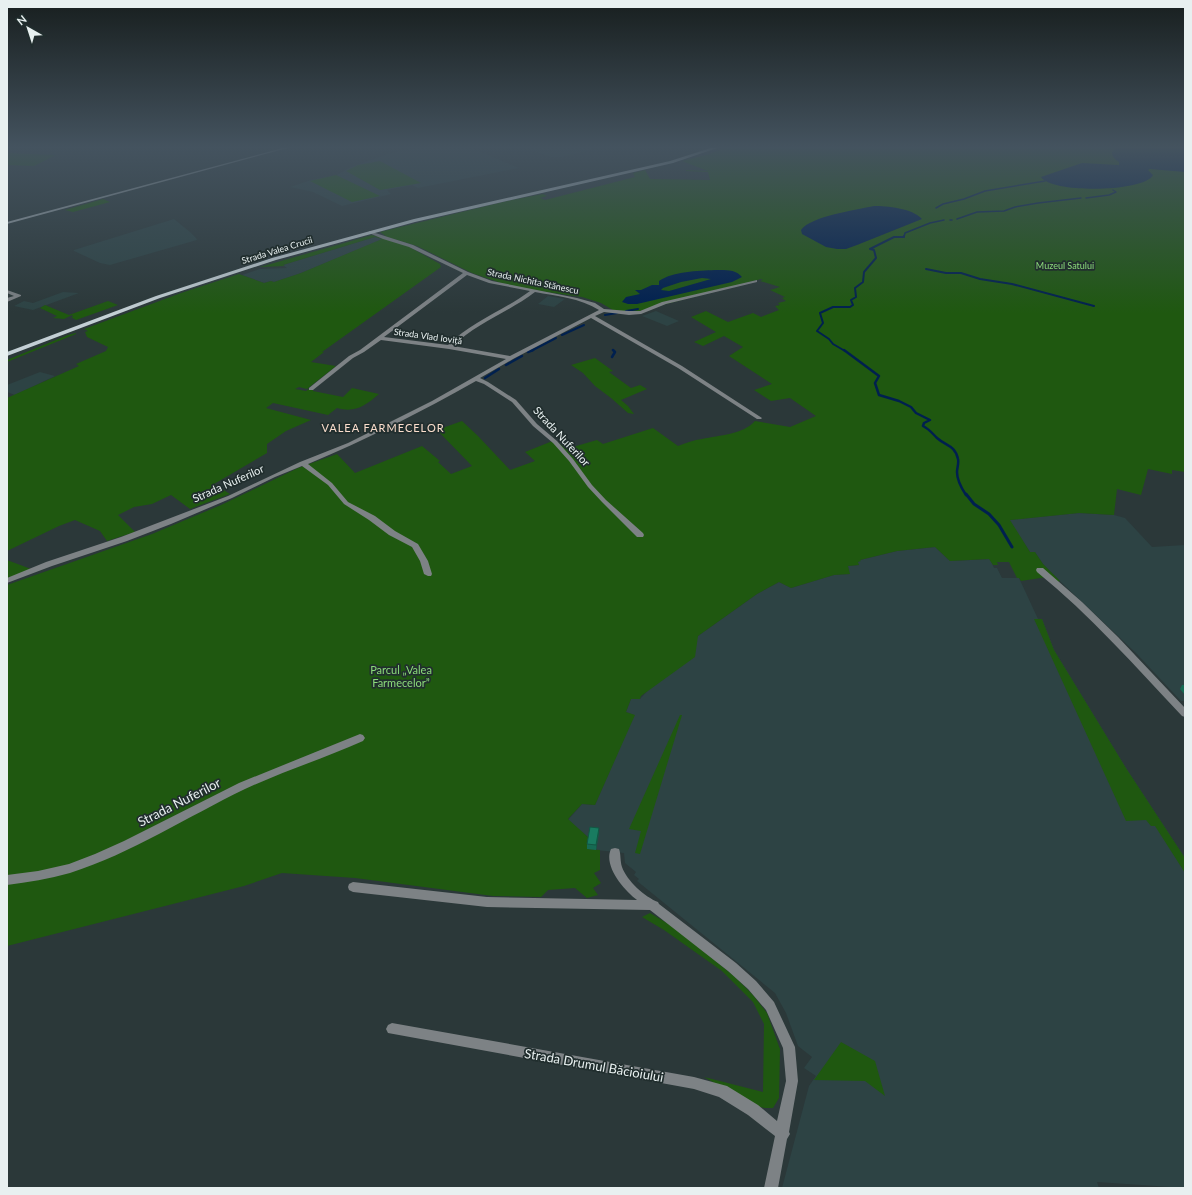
<svg xmlns="http://www.w3.org/2000/svg" width="1192" height="1195" font-family="Lato,sans-serif">
	<style>
		.built { fill: #2d4344 }
		.green { fill: #1f5810 }
		.water { fill: #00204f; fill-rule: evenodd }
		.lines { fill: none; stroke-linecap: round; stroke-linejoin: round }
		.stream-far3 { stroke: #00204f; stroke-width: 1.5 }
		.stream-far2 { stroke: #00204f; stroke-width: 2 }
		.stream-far1 { stroke: #00204f; stroke-width: 2.5 }
		.stream { stroke: #00204f; stroke-width: 3 }
		.street { fill: #7d8285; fill-rule: evenodd }
		.secondary { fill: #a4adb2; fill-rule: evenodd }
		.primary { fill: #c3cfd4; fill-rule: evenodd }
		.wall { fill: #166a53 }
		.shaded-wall { fill: #125643 }
		.building { fill: #197b60; stroke: #125643 }
		.labels { text-anchor: middle; dominant-baseline: central; stroke-width: 3.5; stroke-linejoin: round; paint-order: stroke }
		.far-street-label { font-size: 9px; fill: #e8f0f0; stroke: #212e2e }
		.far-park-label { font-size: 9px; fill: #8bda7a; stroke: #212e2e }
		.far-quarter-label { font-size: 11px; letter-spacing: 1px; fill: #fbdecd; stroke: #212e2e }
		.street-label { font-size: 11px; fill: #e8f0f0; stroke: #212e2e }
		.park-label { font-size: 11px; fill: #8bda7a; stroke: #212e2e }
		.near-street-label { font-size: 13px; fill: #e8f0f0; stroke: #212e2e }
	</style>
	<rect width="100%" height="100%" fill="#2b3839"/>
	<path class="built" d="M 426,146 L 469,147 L 519,168 L 418,188 L 412,185 L 387,190 L 391,194 L 342,206 L 313,192 L 290,187 L 311,180 L 337,175 L 349,168 L 388,154 Z
		M 520,146 L 591,146 L 591,150 L 561,157 L 551,157 Z
		M 174,219 L 190,232 L 196,238 L 197,240 L 110,265 L 100,263 L 74,251 L 74,250 Z
		M 375,237 L 383,239 L 301,273 L 274,282 L 271,281 L 264,283 L 242,275 L 260,269 L 287,268 L 283,265 Z
		M 63,292 L 79,293 L 33,310 L 14,306 L 24,301 L 33,303 Z
		M 548,296 L 565,299 L 554,307 L 538,304 Z
		M 656,311 L 679,321 L 667,326 L 642,316 Z
		M 40,372 L 55,376 L 15,395 L 7,392 L 7,385 Z
		M 1079,513 L 1114,515 L 1125,518 L 1152,547 L 1185,545 L 1185,701 L 1181,701 L 1136,653 L 1060,581 L 1043,564 L 1035,552 L 1030,552 L 1009,520 Z
		M 935,547 L 950,561 L 990,559 L 994,568 L 997,568 L 1002,578 L 1019,578 L 1038,619 L 1042,619 L 1054,650 L 1126,768 L 1185,858 L 1185,1188 L 1097,1182 L 1099,1188 L 782,1188 L 809,1086 L 816,1076 L 804,1068 L 812,1057 L 798,1046 L 786,1013 L 775,993 L 637,881 L 639,879 L 634,875 L 636,872 L 625,863 L 624,853 L 587,849 L 589,838 L 568,820 L 582,804 L 595,805 L 634,715 L 626,712 L 631,699 L 640,699 L 698,636 L 757,594 L 779,582 L 791,588 L 834,575 L 849,574 L 848,566 L 859,565 L 857,562 L 860,560 L 897,551 Z"/>
	<path class="green" d="M 729,146 L 1185,146 L 1185,472 L 1172,470 L 1172,474 L 1148,469 L 1141,495 L 1117,489 L 1114,515 L 1079,513 L 1010,520 L 1030,552 L 1035,552 L 1043,564 L 1060,581 L 1058,582 L 1047,577 L 1021,581 L 1019,578 L 1017,578 L 1009,562 L 997,562 L 998,565 L 993,565 L 989,559 L 950,561 L 935,547 L 897,551 L 860,560 L 861,561 L 858,562 L 859,565 L 848,566 L 850,574 L 834,575 L 791,588 L 779,582 L 757,594 L 698,636 L 695,657 L 641,696 L 640,699 L 631,699 L 626,712 L 635,715 L 595,805 L 582,804 L 568,819 L 589,838 L 588,849 L 600,850 L 600,870 L 594,873 L 601,883 L 593,888 L 598,895 L 587,898 L 575,888 L 548,890 L 541,897 L 493,896 L 355,878 L 282,873 L 244,886 L 7,946 L 7,585 L 152,534 L 221,505 L 298,468 L 337,454 L 355,473 L 422,446 L 440,461 L 438,462 L 451,474 L 472,466 L 437,430 L 462,421 L 478,436 L 510,470 L 535,461 L 525,452 L 555,440 L 566,449 L 597,440 L 603,444 L 653,428 L 678,446 C 686,443 694,440 702,439 C 720,435 742,435 755,421 L 790,427 L 816,416 L 790,398 L 771,401 L 754,390 L 772,384 L 729,356 L 743,347 L 724,336 L 703,346 L 694,342 L 716,332 L 691,317 L 706,311 L 728,322 L 753,313 L 761,317 L 779,310 L 775,306 L 780,305 L 778,303 L 786,301 L 782,298 L 785,297 L 770,290 L 780,287 L 760,281 L 763,280 L 761,279 L 640,311 L 630,312 L 613,310 L 601,303 L 582,297 L 525,289 L 501,283 L 472,273 L 417,246 L 387,237 L 380,232 L 507,201 L 543,194 L 547,196 L 540,198 L 545,200 L 635,177 L 633,173 L 645,170 L 650,179 L 710,180 L 708,172 L 686,171 L 686,170 L 708,171 L 682,161 L 710,154 Z
		M 7,153 L 56,155 L 34,166 L 7,165 Z
		M 380,161 L 421,183 L 380,190 L 346,171 L 358,165 Z
		M 336,175 L 380,196 L 352,202 L 310,181 Z
		M 103,199 L 110,202 L 73,212 L 65,210 Z
		M 372,235 L 406,245 L 440,264 L 441,267 L 322,352 L 324,352 L 311,362 L 336,366 L 307,389 L 299,387 L 295,389 L 306,391 L 309,389 L 313,390 L 313,391 L 343,397 L 352,388 L 379,394 C 365,406 355,413 337,408 L 328,415 L 273,403 L 266,408 L 311,420 L 286,431 L 267,444 L 267,453 L 214,484 L 230,494 L 190,509 L 171,495 L 152,504 L 134,507 L 118,515 L 135,532 L 107,541 L 100,531 L 75,520 L 59,526 L 7,551 L 7,398 L 79,366 L 76,364 L 106,351 L 108,347 L 87,337 L 85,332 L 88,331 L 84,329 L 181,293 L 239,274 L 264,283 L 271,281 L 274,282 L 301,273 L 382,239 L 375,237 L 283,265 L 285,266 L 260,267 Z
		M 108,301 L 118,305 L 76,320 L 71,317 L 73,317 L 72,315 L 64,319 L 53,318 L 57,316 L 40,308 L 45,305 L 69,315 Z
		M 76,333 L 76,334 L 7,362 L 7,360 L 68,335 Z
		M 595,358 L 613,371 L 609,372 L 631,388 L 640,385 L 647,389 L 621,400 L 628,406 L 634,414 L 628,413 L 611,398 L 595,386 L 583,373 L 571,365 Z
		M 7,560 L 31,569 L 7,579 Z
		M 1034,619 L 1042,619 L 1054,650 L 1126,768 L 1185,858 L 1185,873 L 1155,826 L 1151,826 L 1146,820 L 1126,821 Z
		M 680,715 L 682,715 L 640,854 L 635,853 L 641,831 L 629,829 Z
		M 650,913 L 672,926 L 734,976 L 753,995 L 767,1013 L 780,1049 L 779,1098 L 773,1108 L 765,1108 L 755,1106 L 704,1077 L 763,1092 L 764,1024 L 753,1002 L 722,971 L 664,930 L 642,917 Z
		M 841,1042 L 875,1061 L 885,1096 L 865,1081 L 814,1080 Z"/>
	<path class="water" d="M 1118,146 L 1185,146 L 1185,172 L 1150,169 L 1148,170 L 1153,175 C 1145,192 1052,194 1041,177 L 1082,163 L 1119,165 L 1119,162 C 1115,159 1112,157 1112,152 Z
		M 874,206 C 887,206 912,208 922,219 L 857,245 L 846,249 L 837,249 L 826,247 L 802,234 L 801,230 C 811,216 856,210 874,206 Z
		M 715,270 C 724,270 736,269 742,277 L 732,282 L 637,304 L 628,304 L 622,302 L 626,297 L 640,294 L 635,290 L 641,290 L 652,285 L 659,285 L 659,281 C 674,271 697,271 715,270 ZM 702,278 L 711,279 L 669,291 L 661,290 L 663,288 L 681,282 Z"/>
	<g class="lines">
		<path class="stream-far3" d="M 1086,198 L 1109,195 L 1116,192 L 1113,190
			M 936,208 L 943,204 L 964,199 L 985,191 L 1045,181
			M 957,219 L 977,212 L 1004,211 L 1015,207 L 1038,203 L 1081,198
			M 950,220 L 952,220
			M 904,237 L 905,233 L 930,223 L 944,220"/>
		<path class="stream-far2" d="M 926,269 L 946,273 L 961,273 L 980,279 L 1012,284 L 1094,306
			M 626,311 L 638,309
			M 605,315 L 617,313
			M 562,335 L 584,325
			M 531,351 L 556,338
			M 845,351 L 833,344 L 829,339 L 817,331 L 823,323 L 820,313 L 833,307 L 850,307 L 853,305 L 851,300 L 856,297 L 855,288 L 863,282 L 864,272 L 876,258 L 874,250 L 870,249 L 894,237 L 904,237 L 904,236"/>
		<path class="stream-far1" d="M 844,350 L 879,376 L 875,383 L 879,395 L 899,401 L 911,407 L 916,413 L 930,420 L 924,423 L 923,426 C 929,429 932,433 937,438 C 946,446 955,445 958,459 C 959,463 957,468 957,472 C 957,480 962,489 966,495
			M 528,352 L 533,350
			M 612,357 L 615,352 L 613,350
			M 506,365 L 522,356
			M 485,378 L 499,369"/>
		<path class="stream" d="M 966,494 L 974,504 L 989,514 L 999,525 L 1012,547"/>
		<path class="street" d="M 369,231 L 413,245 L 468,272 L 492,281 L 577,298 L 595,303 L 604,309 L 629,311 L 640,311 L 662,302 L 757,280 L 757,282 L 666,304 L 641,314 L 629,315 L 604,312 L 595,316 L 682,366 L 762,418 L 761,419 L 757,419 L 678,368 L 591,318 L 513,359 L 480,378 L 488,382 L 516,400 L 537,424 L 557,441 L 573,459 L 592,485 L 606,500 L 643,533 L 644,535 L 643,537 L 637,537 L 602,502 L 588,487 L 569,461 L 553,443 L 533,426 L 512,402 L 484,384 L 476,381 C 421,412 366,440 308,464 L 332,483 L 348,502 L 375,516 L 395,531 L 418,544 L 428,561 L 432,574 L 431,576 L 428,576 L 424,574 L 420,561 L 412,547 L 389,535 L 369,520 L 344,504 L 328,485 L 302,466 L 275,477 L 232,498 L 171,524 L 127,541 L 52,566 L 7,583 L 7,578 L 46,562 L 121,537 L 228,496 L 300,462 L 348,443 L 432,401 L 506,359 L 449,349 L 381,340 L 364,352 L 353,358 L 313,390 L 309,390 L 309,388 L 349,356 L 360,350 L 463,273 L 409,247 L 383,239 L 369,233 ZM 467,275 L 489,283 L 530,291 C 503,311 471,322 448,345 L 384,337 ZM 535,292 C 556,296 580,298 599,310 L 510,356 L 453,346 C 476,323 509,312 535,292 Z
			M 7,290 L 21,295 L 21,296 L 7,302 L 7,298 L 14,296 L 7,293 Z
			M 1037,568 L 1043,568 L 1082,602 L 1118,637 L 1185,708 L 1185,717 L 1182,716 C 1135,666 1090,615 1037,572 L 1036,570 Z
			M 360,734 L 363,735 L 365,738 L 363,741 C 325,758 284,771 245,789 C 187,817 132,853 70,873 C 49,879 28,882 7,885 L 7,875 L 38,871 L 69,864 L 95,854 L 124,841 L 239,783 Z
			M 615,848 L 619,849 C 621,854 620,861 622,867 C 627,881 645,897 658,902 L 659,904 L 736,963 L 756,981 L 774,1002 L 795,1047 L 798,1081 L 789,1132 L 790,1134 L 787,1139 L 778,1188 L 764,1188 L 775,1136 L 748,1115 L 719,1097 L 694,1089 L 388,1033 L 386,1029 L 388,1025 L 392,1023 L 694,1077 L 727,1086 L 758,1105 L 777,1121 L 786,1081 L 783,1048 L 766,1010 L 748,989 L 728,971 L 650,910 L 487,907 L 353,892 L 349,890 L 348,887 L 349,884 L 353,882 L 487,897 L 637,900 C 624,890 603,866 611,849 Z"/>
		<path class="secondary" d="M 290,146 L 295,146 L 7,224 L 7,222 Z"/>
		<path class="primary" d="M 717,146 L 723,146 L 673,163 L 415,222 L 276,260 L 160,298 L 7,356 L 7,352 L 156,296 L 272,258 L 414,219 L 670,161 Z"/>
	</g>
	<path class="wall" d="M 1182,685 L 1185,685 L 1185,695 L 1180,689 Z
		M 599,832 L 596,850 L 587,849 L 587,844 Z"/>
	<path class="shaded-wall" d="M 599,828 L 599,832 L 596,850 L 596,845 Z"/>
	<path class="building" d="M 590,827 L 599,828 L 596,845 L 587,844 Z"/>
	<linearGradient id="sky" x2="0" y2="1"><stop stop-color="#181f1f"/><stop offset="0.47" stop-color="#44535f"/><stop offset="1" stop-color="#44535f" stop-opacity="0"/></linearGradient>
	<rect width="1192" height="313" fill="url(#sky)"/>
	<g class="labels">
		<g class="far-street-label">
			<text transform="translate(277 250) rotate(-17)">Strada Valea Crucii</text>
			<text transform="translate(533 281) rotate(12)">Strada Nichita Stănescu</text>
			<text transform="translate(428 336) rotate(8)">Strada Vlad Ioviță</text>
		</g>
		<g class="far-park-label">
			<text x="1065" y="265">Muzeul Satului</text>
		</g>
		<g class="far-quarter-label">
			<text x="383" y="427">VALEA FARMECELOR</text>
		</g>
		<g class="street-label">
			<text transform="translate(562 436) rotate(47)">Strada Nuferilor</text>
			<text transform="translate(228 483) rotate(-24)">Strada Nuferilor</text>
		</g>
		<g class="park-label">
			<text x="401" y="669">Parcul „Valea<tspan x="401" dy="13">Farmecelor”</tspan></text>
		</g>
		<g class="near-street-label">
			<text transform="translate(179 802) rotate(-27)">Strada Nuferilor</text>
			<text transform="translate(594 1065) rotate(10)">Strada Drumul Băcioiului</text>
		</g>
	</g>
	<rect width="1192" height="1195" fill="none" stroke="#e8f0f0" stroke-width="16"/>
	<g transform="translate(28 28) rotate(321)" stroke="#212e2e" stroke-width="3" paint-order="stroke">
	<path d="M0-3L7 15L0 10L-7 15Z" fill="#e8f0f0"/>
	<text y="-6" font-size="11" font-weight="bold" text-anchor="middle" fill="#e8f0f0">N</text>
	</g>
</svg>
